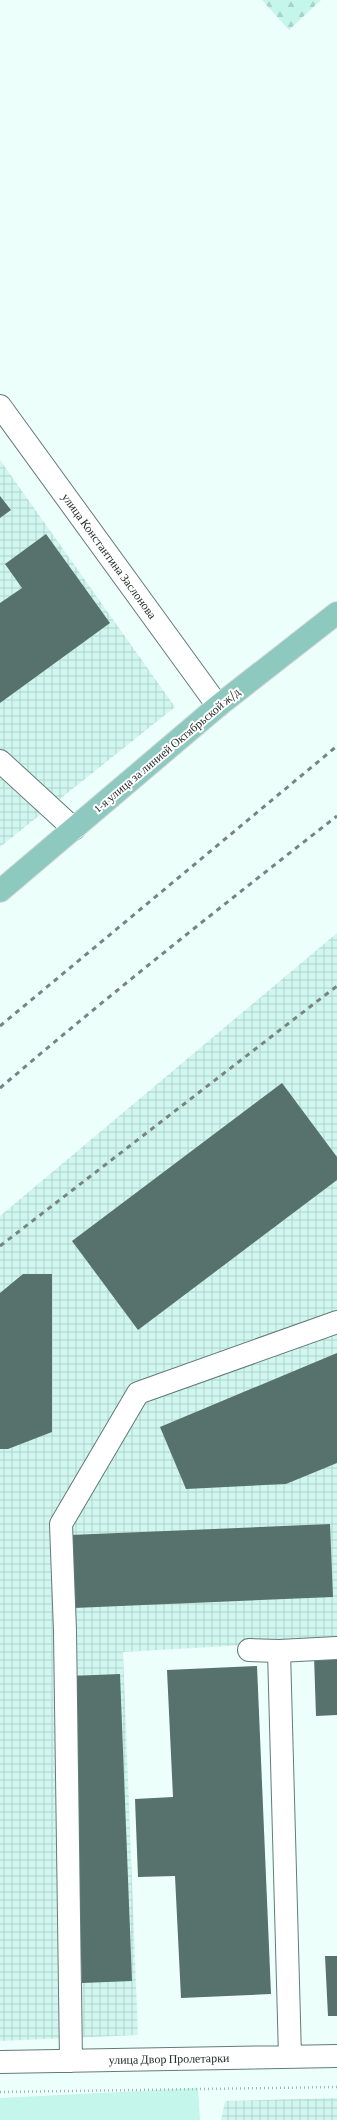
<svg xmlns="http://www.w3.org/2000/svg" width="337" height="2120" font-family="'Crimson Pro',serif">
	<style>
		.industrial { fill: url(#industrial-grid) }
		.green { fill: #c4f6ec }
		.forest { fill: url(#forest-firs) }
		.building { fill: #57716c }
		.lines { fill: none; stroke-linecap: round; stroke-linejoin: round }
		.minor-casing { stroke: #627c77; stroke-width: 24 }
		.major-casing { stroke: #d7d9d9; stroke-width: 24 }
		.path { stroke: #a5b4b1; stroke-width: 2.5; stroke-dasharray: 1 3; stroke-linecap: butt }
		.minor { stroke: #fff; stroke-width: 22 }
		.major { stroke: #8ec9c0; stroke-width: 22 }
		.rail { stroke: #778582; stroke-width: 3; stroke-dasharray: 5 5; stroke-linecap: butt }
		.labels { text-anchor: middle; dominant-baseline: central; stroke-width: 4; stroke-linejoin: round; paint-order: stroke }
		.street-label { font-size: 12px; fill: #232e2c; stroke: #fff }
	</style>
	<defs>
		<pattern id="industrial-grid" width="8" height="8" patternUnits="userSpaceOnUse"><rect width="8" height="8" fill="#d0f7ef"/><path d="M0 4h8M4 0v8" fill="none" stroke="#b2d4cd"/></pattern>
		<pattern id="forest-firs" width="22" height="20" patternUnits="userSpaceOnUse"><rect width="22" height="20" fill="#c4f6ec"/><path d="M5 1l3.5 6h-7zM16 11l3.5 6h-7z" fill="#a8d3cb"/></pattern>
	</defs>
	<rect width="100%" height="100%" fill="#edfffb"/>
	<path class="industrial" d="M 0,460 L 175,707 L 0,847 Z
		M 337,933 L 337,1640 L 123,1652 L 138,2035 L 0,2041 L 0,1216 Z
		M 337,2098 L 337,2120 L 221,2120 L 225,2101 Z"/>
	<path class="green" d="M 198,2088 L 200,2120 L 0,2120 L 0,2098 Z"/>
	<path class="forest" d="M 262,0 L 321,0 L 289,30 Z"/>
	<path class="building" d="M 0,496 L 11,510 L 0,518 Z
		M 46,534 L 110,623 L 0,703 L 0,603 L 22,588 L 5,564 Z
		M 282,1083 L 337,1157 L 337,1180 L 138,1330 L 72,1241 Z
		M 23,1274 L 52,1274 L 52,1432 L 8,1449 L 0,1449 L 0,1293 Z
		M 337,1353 L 337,1463 L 286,1484 L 186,1489 L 160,1427 Z
		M 330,1524 L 333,1597 L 74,1608 L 70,1535 Z
		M 337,1655 L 337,1715 L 316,1716 L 314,1656 Z
		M 257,1666 L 271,1994 L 181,1998 L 175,1876 L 138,1877 L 135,1799 L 173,1797 L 167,1670 Z
		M 120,1674 L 132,1981 L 82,1983 L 70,1676 Z
		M 325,1956 L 337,1956 L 337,2016 L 328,2016 Z"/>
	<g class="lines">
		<defs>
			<path id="minor" d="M 0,406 L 218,706
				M 0,761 L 74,829
				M 249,1650 L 279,1651 L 337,1648
				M 279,1651 L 290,2057
				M 71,2061 L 65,1631 L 61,1524 L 138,1393 L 337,1322
				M 0,2062 L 337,2056"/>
			<path id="major" d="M 0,891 L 218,706 L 337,613"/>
		</defs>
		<use href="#minor" class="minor-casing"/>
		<use href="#major" class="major-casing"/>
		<path class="path" d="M 0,2092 L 337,2087"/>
		<use href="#minor" class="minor"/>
		<use href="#major" class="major"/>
		<path class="rail" d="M 0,1026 L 337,746
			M 0,1088 C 110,994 223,905 337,816
			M 0,1246 L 337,986"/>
	</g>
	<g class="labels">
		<g class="street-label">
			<text transform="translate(109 556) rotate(54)">улица Константина Заслонова</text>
			<text transform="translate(167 750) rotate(-40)">1-я улица за линией Октябрьской ж/д</text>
			<text transform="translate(169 2059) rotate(-1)">улица Двор Пролетарки</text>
		</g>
	</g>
</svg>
